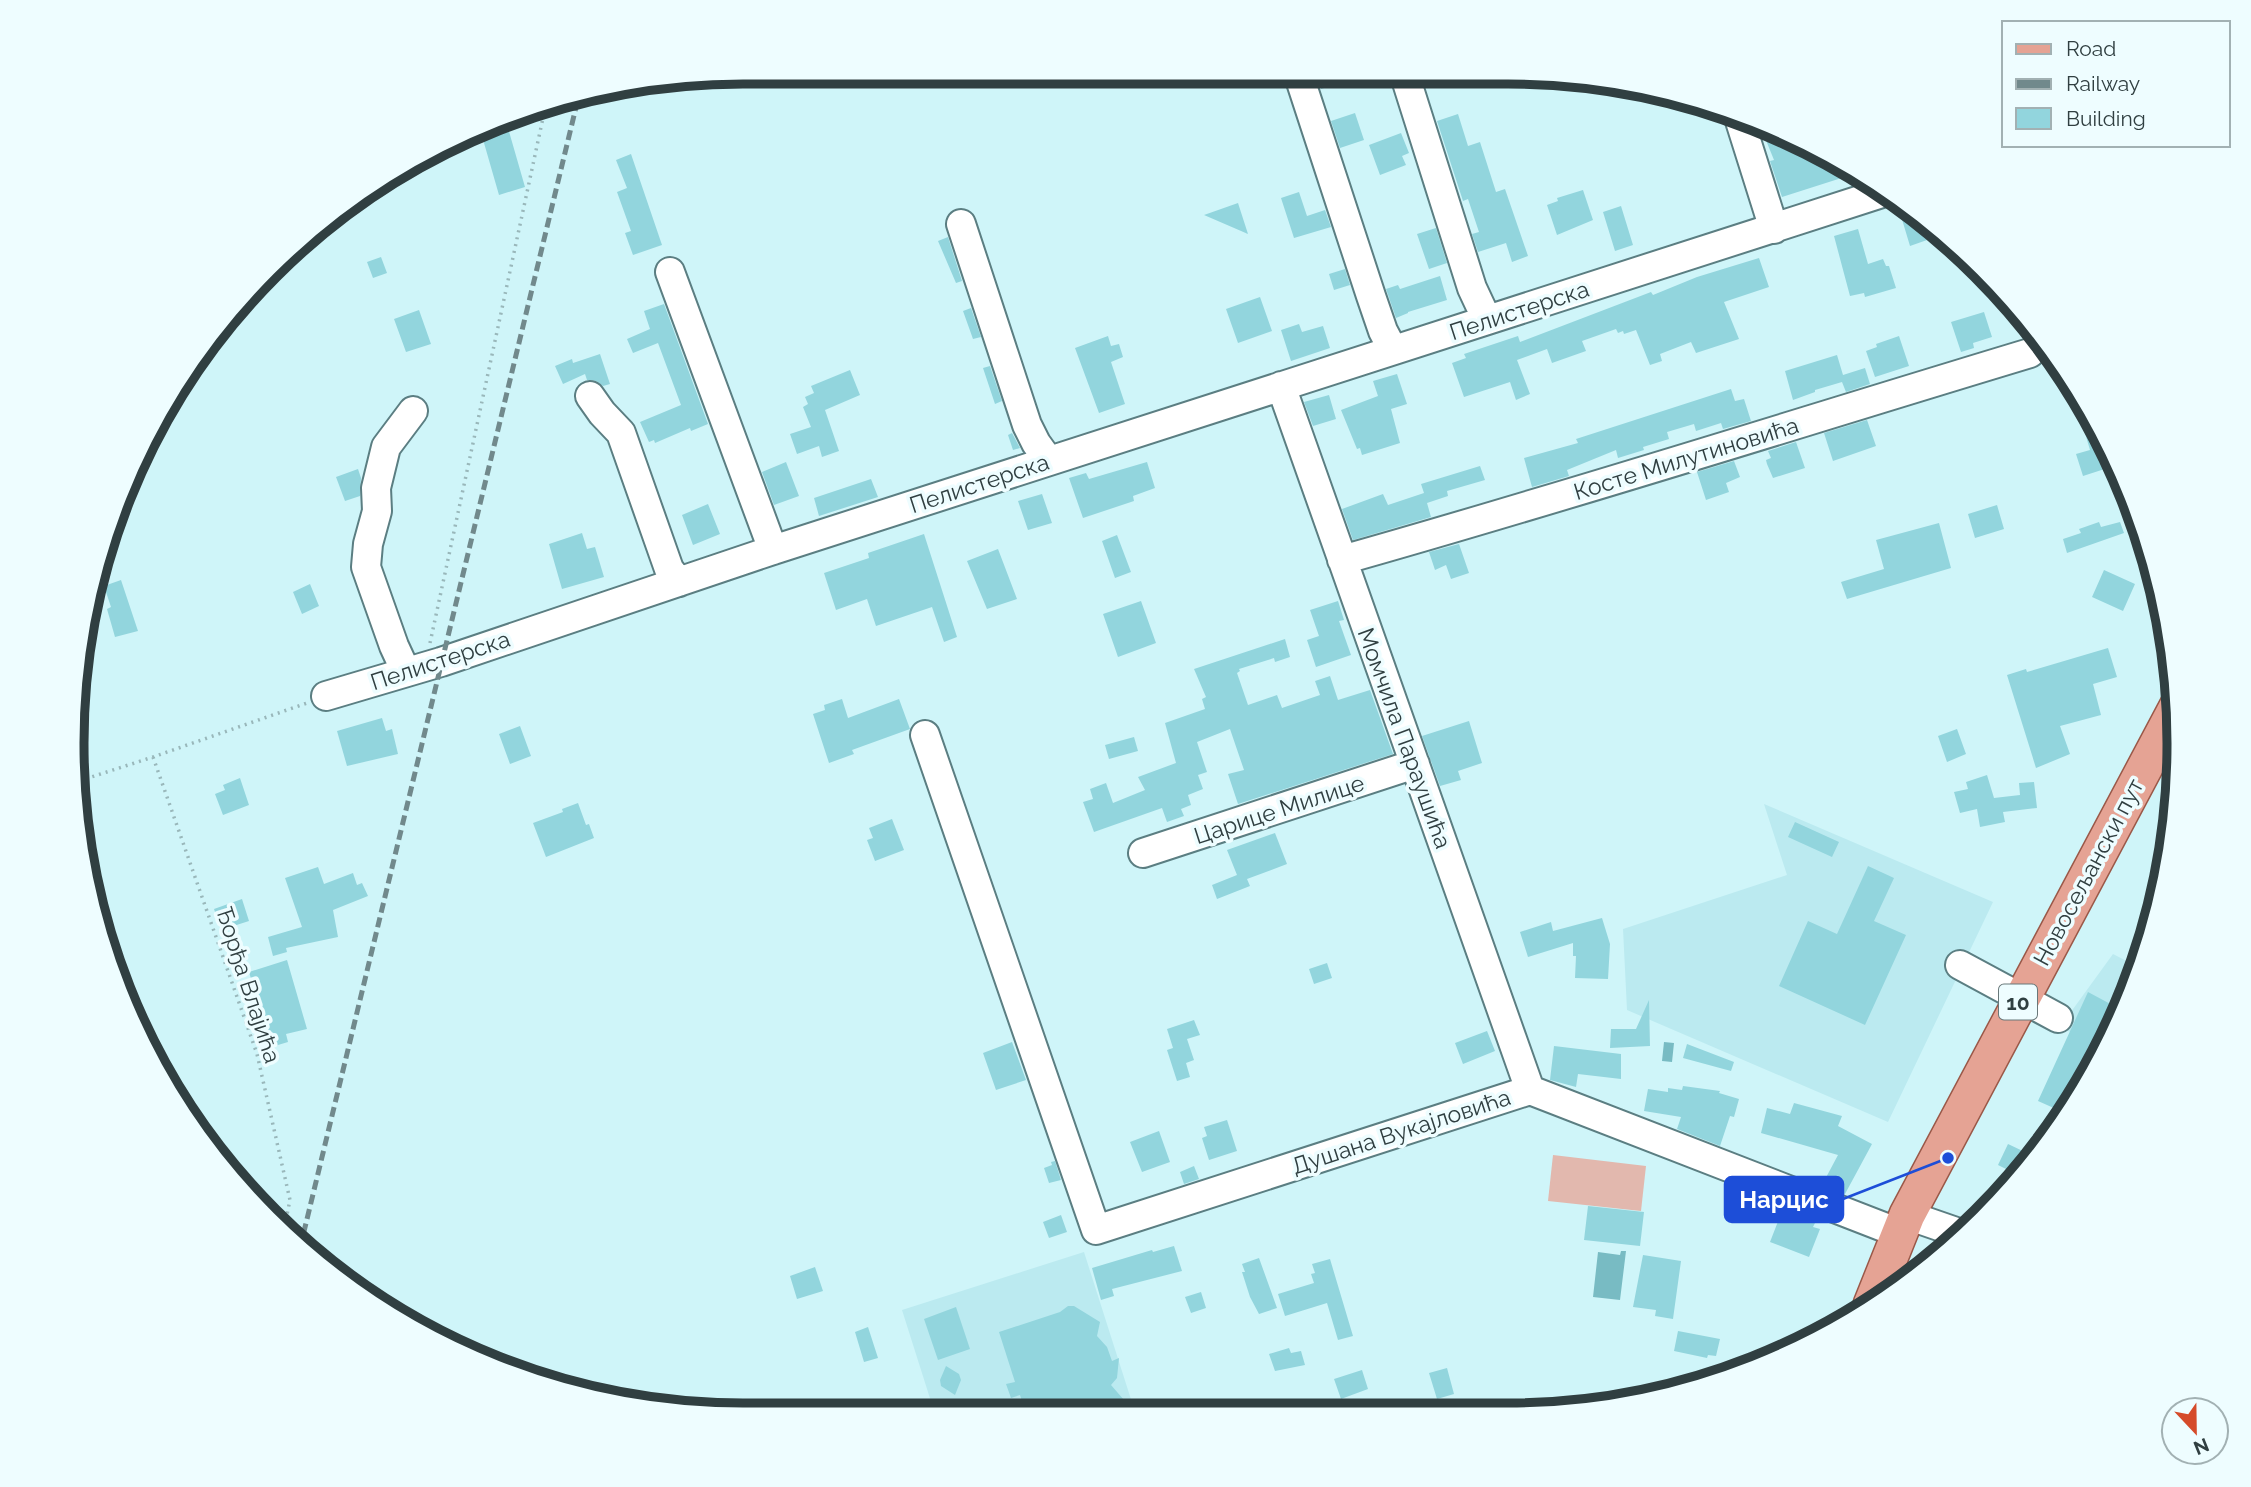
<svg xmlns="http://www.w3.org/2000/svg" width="2251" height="1487" font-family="Raleway,sans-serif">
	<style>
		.built { fill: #bbeaf0 }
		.green { fill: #e2b8ae }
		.water { fill: #78bbc3 }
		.building { fill: #92d5dd }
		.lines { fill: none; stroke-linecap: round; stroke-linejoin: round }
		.minor-casing { stroke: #5b7e82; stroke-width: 32 }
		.major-casing { stroke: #9a5848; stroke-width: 38 }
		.path { stroke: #99b7ba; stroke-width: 3.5; stroke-dasharray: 2 5; stroke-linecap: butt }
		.minor { stroke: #fff; stroke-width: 28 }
		.major { stroke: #e5a394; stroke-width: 35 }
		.rail { stroke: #71898c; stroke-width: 5; stroke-dasharray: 10 5; stroke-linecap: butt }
		.labels { text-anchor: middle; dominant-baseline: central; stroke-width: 7; stroke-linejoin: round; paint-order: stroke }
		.shield { fill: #eefdff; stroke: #69787a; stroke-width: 2 }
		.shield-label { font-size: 21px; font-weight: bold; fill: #303f41 }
		.street-label { font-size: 23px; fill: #303f41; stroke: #eefdff }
		.rim { fill: none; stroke: #303f41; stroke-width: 9 }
		.leader { fill: none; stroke: #1d4ed8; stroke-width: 2.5 }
		.callout-dot { fill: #1d4ed8; stroke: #eefdff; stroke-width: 2.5 }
		.callout { fill: #1d4ed8; stroke: #1d4ed8; stroke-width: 2.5 }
		.callout-label { font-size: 24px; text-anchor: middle; font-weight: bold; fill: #fff }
	</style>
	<rect width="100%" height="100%" fill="#cff5f9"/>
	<path class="built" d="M 1764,804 L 1993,902 L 1888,1122 L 1627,1010 L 1623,929 L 1787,875 Z
		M 2113,954 L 2140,968 L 2103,1048 L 2060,1027 Z
		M 1084,1252 L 1135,1412 L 934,1411 L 902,1310 Z"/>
	<path class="green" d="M 1553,1155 L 1646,1166 L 1641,1211 L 1548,1201 Z"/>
	<path class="water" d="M 1664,1042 L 1674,1043 L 1672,1062 L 1662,1061 Z
		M 1621,1251 L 1626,1251 L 1620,1300 L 1593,1297 L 1598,1252 L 1620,1255 Z"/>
	<path class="building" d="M 1316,76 L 1351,76 L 1352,79 L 1321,89 Z
		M 1355,113 L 1364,140 L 1340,148 L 1331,121 Z
		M 1458,114 L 1468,146 L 1480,142 L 1496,192 L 1505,189 L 1528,256 L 1512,262 L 1506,243 L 1478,252 L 1472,234 L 1479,232 L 1468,199 L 1463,201 L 1437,121 Z
		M 508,128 L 525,187 L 499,195 L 482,136 Z
		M 1761,128 L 1803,140 L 1811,162 L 1815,161 L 1817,165 L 1832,160 L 1854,174 L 1782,197 L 1770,161 L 1774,160 Z
		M 1401,133 L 1409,153 L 1402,156 L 1406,165 L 1380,175 L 1369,145 Z
		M 631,154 L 662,245 L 633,255 L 625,233 L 631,231 L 617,192 L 627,188 L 616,160 Z
		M 1583,190 L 1593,220 L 1557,235 L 1547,205 L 1558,201 L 1557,198 Z
		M 1299,192 L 1307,216 L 1325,210 L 1331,227 L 1294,238 L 1281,198 Z
		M 1238,203 L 1248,234 L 1204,215 Z
		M 1621,206 L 1633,245 L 1615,251 L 1603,212 Z
		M 1912,213 L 1925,221 L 1944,234 L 1910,246 L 1901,216 Z
		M 1436,228 L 1447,263 L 1429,269 L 1417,234 Z
		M 1858,229 L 1868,264 L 1883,259 L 1886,266 L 1889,266 L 1896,288 L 1865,297 L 1864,293 L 1850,296 L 1834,236 Z
		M 948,237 L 962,281 L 956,283 L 938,241 Z
		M 381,257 L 387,273 L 373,278 L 367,262 Z
		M 1759,258 L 1769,287 L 1724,302 L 1739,339 L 1696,353 L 1691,342 L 1660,354 L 1662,361 L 1650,365 L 1636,330 L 1624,334 L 1623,331 L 1618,333 L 1616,329 L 1582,341 L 1586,351 L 1552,363 L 1547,349 L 1517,360 L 1530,394 L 1516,400 L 1510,382 L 1464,397 L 1452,363 L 1466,358 L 1464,354 L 1518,336 L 1520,342 L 1651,292 L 1653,295 L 1697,277 Z
		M 1345,269 L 1350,285 L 1334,290 L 1329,274 Z
		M 1440,276 L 1447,300 L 1408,312 L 1408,313 L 1396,318 L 1386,289 L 1398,285 L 1400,289 Z
		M 1260,297 L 1272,331 L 1238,343 L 1226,309 Z
		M 664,304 L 708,424 L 691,431 L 690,428 L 655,443 L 654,440 L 649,442 L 640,422 L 681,405 L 658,343 L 633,353 L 627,339 L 650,329 L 644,311 Z
		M 971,308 L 981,337 L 973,339 L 963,311 Z
		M 419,310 L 431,344 L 406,352 L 394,319 Z
		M 1984,312 L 1992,337 L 1973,343 L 1974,348 L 1961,352 L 1951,322 Z
		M 1299,324 L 1302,332 L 1323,326 L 1330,348 L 1291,361 L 1281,330 Z
		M 1108,336 L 1111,346 L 1119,344 L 1123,357 L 1111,362 L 1125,404 L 1099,413 L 1075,348 Z
		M 1899,336 L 1909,366 L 1875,377 L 1866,351 L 1877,347 L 1876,344 Z
		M 600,354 L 610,384 L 603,386 L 596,381 L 587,380 L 585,374 L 563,384 L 555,366 L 572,359 L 573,363 Z
		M 1837,355 L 1843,375 L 1865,368 L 1870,384 L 1846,392 L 1842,382 L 1815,390 L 1815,392 L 1793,400 L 1785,371 Z
		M 990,366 L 1002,401 L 995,404 L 983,368 Z
		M 850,370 L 860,395 L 825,410 L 839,451 L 822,457 L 819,446 L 797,454 L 790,434 L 811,427 L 803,407 L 808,404 L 805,397 L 814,393 L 811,386 Z
		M 1397,374 L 1407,404 L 1391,409 L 1400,443 L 1362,455 L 1360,448 L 1357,449 L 1341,410 L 1378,396 L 1373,381 Z
		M 1731,389 L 1735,401 L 1744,399 L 1751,421 L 1723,429 L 1721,423 L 1696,431 L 1694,424 L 1667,432 L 1669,439 L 1643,447 L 1644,450 L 1618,458 L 1616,450 L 1567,470 L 1569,476 L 1532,487 L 1524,458 L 1578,443 L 1576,439 Z
		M 1329,395 L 1336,419 L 1313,426 L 1304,402 Z
		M 1867,420 L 1876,446 L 1833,461 L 1824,433 Z
		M 2095,422 L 2110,447 L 2117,465 L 2083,476 L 2076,454 L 2090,450 L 2083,426 Z
		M 1012,433 L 1020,448 L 1013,450 L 1008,435 Z
		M 1796,442 L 1805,468 L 1773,478 L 1767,464 L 1766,460 L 1771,458 L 1768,451 Z
		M 1734,461 L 1740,477 L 1726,483 L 1729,492 L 1706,500 L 1697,472 Z
		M 786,462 L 799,496 L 774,505 L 762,472 Z
		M 1147,462 L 1155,488 L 1133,496 L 1134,501 L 1083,518 L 1069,478 L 1086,473 L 1089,479 Z
		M 1480,466 L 1485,480 L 1447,491 L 1448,496 L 1427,503 L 1431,517 L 1353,540 L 1342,509 L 1383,494 L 1388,505 L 1424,493 L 1421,484 Z
		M 358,469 L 361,478 L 360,496 L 345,501 L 336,477 Z
		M 871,479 L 878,497 L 819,516 L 814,498 Z
		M 1042,494 L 1052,523 L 1028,530 L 1018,501 Z
		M 708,504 L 720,534 L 693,545 L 682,515 Z
		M 1997,505 L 2004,529 L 1975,538 L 1968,514 Z
		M 2099,522 L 2101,527 L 2120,522 L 2124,533 L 2067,553 L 2063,539 L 2081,533 L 2079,529 Z
		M 1939,523 L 1951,568 L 1847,599 L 1841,582 L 1884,569 L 1876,540 Z
		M 582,533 L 587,549 L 595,547 L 604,577 L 562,589 L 549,544 Z
		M 924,534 L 957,637 L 944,642 L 932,607 L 876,626 L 867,599 L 836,610 L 824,573 L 869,558 L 868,553 Z
		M 1117,535 L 1131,572 L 1115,578 L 1102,541 Z
		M 1459,544 L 1469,573 L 1451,579 L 1446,565 L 1435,570 L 1429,552 Z
		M 998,549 L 1017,599 L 987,609 L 967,561 Z
		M 2104,570 L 2135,584 L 2123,611 L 2092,597 Z
		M 121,580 L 138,631 L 115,637 L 107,609 L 111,607 L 104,586 Z
		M 310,584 L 319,606 L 302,614 L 293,592 Z
		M 1141,601 L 1156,643 L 1118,657 L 1103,614 Z
		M 1338,601 L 1344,620 L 1339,621 L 1351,655 L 1316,667 L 1307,640 L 1319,636 L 1310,610 Z
		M 1285,639 L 1290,657 L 1275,662 L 1274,658 L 1239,669 L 1240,671 L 1237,673 L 1248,705 L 1277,695 L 1282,708 L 1320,695 L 1315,681 L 1330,676 L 1338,700 L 1370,690 L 1393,754 L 1238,804 L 1228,774 L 1244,770 L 1230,729 L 1197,742 L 1207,772 L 1198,775 L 1203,789 L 1188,795 L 1191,805 L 1181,809 L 1184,816 L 1167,822 L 1162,808 L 1094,832 L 1083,802 L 1093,799 L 1090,789 L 1106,783 L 1113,803 L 1145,790 L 1138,777 L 1176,763 L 1165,723 L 1205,709 L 1202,699 L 1206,697 L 1194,669 Z
		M 2108,648 L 2117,677 L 2093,684 L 2101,715 L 2060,726 L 2070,754 L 2036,768 L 2007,675 L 2026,669 L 2027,672 Z
		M 842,699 L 848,718 L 899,699 L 910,729 L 852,750 L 854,754 L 829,763 L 813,714 L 825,710 L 824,705 Z
		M 382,718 L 386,731 L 392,729 L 398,754 L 347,766 L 337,731 Z
		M 1469,721 L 1482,763 L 1458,771 L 1461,780 L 1440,786 L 1422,736 Z
		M 520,726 L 531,756 L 510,764 L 499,734 Z
		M 1957,729 L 1966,754 L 1947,762 L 1938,736 Z
		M 1134,737 L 1138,751 L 1109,759 L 1105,745 Z
		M 1987,775 L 1994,798 L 2020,795 L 2019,783 L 2034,782 L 2037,808 L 2003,812 L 2005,822 L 1980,827 L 1977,809 L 1960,813 L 1954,792 L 1968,789 L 1966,782 Z
		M 240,778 L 249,805 L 223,815 L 215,794 L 225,790 L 223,785 Z
		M 578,803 L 586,825 L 589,824 L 594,838 L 546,857 L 533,823 L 563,812 L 562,809 Z
		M 892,819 L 904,850 L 875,861 L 867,840 L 873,838 L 869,828 Z
		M 1795,822 L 1839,842 L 1832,857 L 1788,837 Z
		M 1275,833 L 1287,864 L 1247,879 L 1250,886 L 1217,899 L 1212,885 L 1237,875 L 1227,850 Z
		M 1868,866 L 1894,878 L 1874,921 L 1906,935 L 1865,1025 L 1779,986 L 1808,921 L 1837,934 Z
		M 318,867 L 324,884 L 353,873 L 357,885 L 362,883 L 368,896 L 333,910 L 338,937 L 286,948 L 287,952 L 273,956 L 268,937 L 302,927 L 285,878 Z
		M 242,899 L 249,921 L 221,930 L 214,909 Z
		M 1602,918 L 1610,944 L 1608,979 L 1575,978 L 1576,956 L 1573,956 L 1573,943 L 1528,957 L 1520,932 L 1551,922 L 1553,931 Z
		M 287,960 L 307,1029 L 286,1034 L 288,1042 L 268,1048 L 255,1010 L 260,1009 L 249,972 Z
		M 1327,963 L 1332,978 L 1314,984 L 1309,969 Z
		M 2088,992 L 2116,1007 L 2098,1041 L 2105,1045 L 2098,1059 L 2092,1056 L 2073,1097 L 2076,1098 L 2065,1113 L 2038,1101 Z
		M 1649,1000 L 1650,1046 L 1610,1048 L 1611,1029 L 1636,1029 Z
		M 1194,1020 L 1200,1035 L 1187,1039 L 1194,1060 L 1186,1063 L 1190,1077 L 1177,1081 L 1167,1050 L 1173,1048 L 1167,1029 Z
		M 1487,1031 L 1495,1051 L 1463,1064 L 1455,1043 Z
		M 1012,1042 L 1026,1080 L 996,1090 L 983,1053 Z
		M 1687,1044 L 1734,1062 L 1731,1071 L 1683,1058 Z
		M 1554,1046 L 1621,1054 L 1621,1079 L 1578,1074 L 1576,1087 L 1550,1080 Z
		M 1683,1086 L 1720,1091 L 1719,1093 L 1739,1099 L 1734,1117 L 1730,1116 L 1720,1146 L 1677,1129 L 1681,1117 L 1644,1111 L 1648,1089 L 1668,1092 L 1668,1088 L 1682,1090 Z
		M 1794,1103 L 1842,1116 L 1838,1126 L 1872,1144 L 1845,1194 L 1822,1185 L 1838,1155 L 1761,1133 L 1767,1108 L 1790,1114 Z
		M 1227,1120 L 1237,1151 L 1209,1160 L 1202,1138 L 1207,1136 L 1204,1127 Z
		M 1159,1131 L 1170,1162 L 1142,1172 L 1130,1142 Z
		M 2008,1144 L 2027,1153 L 2016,1174 L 1998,1165 Z
		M 1055,1161 L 1061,1180 L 1049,1183 L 1044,1168 L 1052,1165 L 1051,1162 Z
		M 1194,1166 L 1199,1179 L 1184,1184 L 1180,1172 Z
		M 1588,1206 L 1644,1212 L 1640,1246 L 1584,1240 Z
		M 1784,1206 L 1817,1219 L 1813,1227 L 1820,1229 L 1809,1257 L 1770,1242 Z
		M 1061,1215 L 1067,1232 L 1049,1238 L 1043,1222 Z
		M 1174,1246 L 1182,1271 L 1112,1289 L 1114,1296 L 1101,1300 L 1092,1268 L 1152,1250 L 1153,1252 Z
		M 1643,1255 L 1681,1261 L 1673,1319 L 1655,1316 L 1656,1310 L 1633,1307 Z
		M 1259,1258 L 1277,1308 L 1259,1314 L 1250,1297 L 1242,1272 L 1245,1272 L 1242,1264 Z
		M 1330,1259 L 1353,1336 L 1338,1340 L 1327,1303 L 1285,1316 L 1278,1294 L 1314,1283 L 1311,1274 L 1315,1273 L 1312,1264 Z
		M 815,1267 L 823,1291 L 797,1299 L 790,1276 Z
		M 1201,1292 L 1206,1308 L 1191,1313 L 1185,1297 Z
		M 1068,1306 L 1074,1306 L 1100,1322 L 1097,1336 L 1107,1347 L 1112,1361 L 1119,1358 L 1117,1378 L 1111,1385 L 1124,1400 L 1117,1412 L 1025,1411 L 1020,1395 L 1011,1398 L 1006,1384 L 1015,1382 L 999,1332 L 1060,1312 Z
		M 956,1307 L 970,1349 L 938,1360 L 924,1319 Z
		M 868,1327 L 878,1358 L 864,1362 L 855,1332 Z
		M 1678,1331 L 1720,1339 L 1716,1356 L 1708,1355 L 1707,1358 L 1674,1351 Z
		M 1289,1348 L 1291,1353 L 1301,1351 L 1305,1365 L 1275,1371 L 1269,1354 Z
		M 946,1366 L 959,1374 L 961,1380 L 955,1395 L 941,1386 L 940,1380 Z
		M 1447,1368 L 1454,1394 L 1437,1399 L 1429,1373 Z
		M 1362,1370 L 1368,1389 L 1341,1399 L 1334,1379 Z"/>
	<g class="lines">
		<defs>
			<path id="minor" d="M 1299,76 L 1371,296 L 1383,331 L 1393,350
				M 1405,76 L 1472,288 L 1487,320
				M 1740,121 L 1774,229
				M 961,224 L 1027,425 L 1036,443 L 1049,461
				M 670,272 L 773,550
				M 1281,386 L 1530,1090
				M 590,396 L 602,413 L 621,433 L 669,569 L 679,582
				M 1342,560 C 1573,495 1801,422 2030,353
				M 406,672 L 394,646 L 366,567 L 368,544 L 377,511 L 376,488 L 386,447 L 413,411
				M 326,696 L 441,662 L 773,550 L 1882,193
				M 925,735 L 1096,1230 L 1530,1090 L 1899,1233
				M 1143,853 L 1415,764
				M 1960,965 L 2058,1018
				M 1907,1215 L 1962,1234"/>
			<path id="major" d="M 1871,1305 L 1907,1215 L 2178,705"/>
		</defs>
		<use href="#minor" class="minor-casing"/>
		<use href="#major" class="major-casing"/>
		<path class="path" d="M 430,643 L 546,104
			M 153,757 L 257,1054 L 290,1200 L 284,1229
			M 79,781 L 153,757 L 307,703"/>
		<use href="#minor" class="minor"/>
		<use href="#major" class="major"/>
		<path class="rail" d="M 300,1248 L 578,99"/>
	</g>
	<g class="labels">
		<rect class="shield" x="1999" y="984.5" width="38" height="35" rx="5"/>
		<g class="shield-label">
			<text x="2018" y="1002">10</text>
		</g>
		<g class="street-label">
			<text transform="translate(1519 310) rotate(-18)">Пелистерска</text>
			<text transform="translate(1686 458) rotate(-17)">Косте Милутиновића</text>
			<text transform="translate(979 483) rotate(-18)">Пелистерска</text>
			<text transform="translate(440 660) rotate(-18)">Пелистерска</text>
			<text transform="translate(1405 738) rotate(70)">Момчила Параушића</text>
			<text transform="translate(1279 809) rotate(-18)">Царице Милице</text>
			<text transform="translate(2088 872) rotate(-62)">Новосељански пут</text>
			<text transform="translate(249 985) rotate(72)">Ђорђа Влајића</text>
			<text transform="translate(1401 1131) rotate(-18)">Душана Вукајловића</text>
		</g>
	</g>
	<path d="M0 0H2251V1487H0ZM743 84H1508A659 659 0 0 1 2167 743V744A659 659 0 0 1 1508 1403H743A659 659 0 0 1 84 744V743A659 659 0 0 1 743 84Z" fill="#eefdff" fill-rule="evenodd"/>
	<path class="rim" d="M743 84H1508A659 659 0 0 1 2167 743V744A659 659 0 0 1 1508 1403H743A659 659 0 0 1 84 744V743A659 659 0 0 1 743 84Z"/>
	<path class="leader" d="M1948 1158L1843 1199"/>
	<circle class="callout-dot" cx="1948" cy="1158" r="7"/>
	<rect class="callout" x="1725" y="1177" width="118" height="45" rx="7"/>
	<g class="callout-label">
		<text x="1784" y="1208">Нарцис</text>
	</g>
	<rect x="2002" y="21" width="228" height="126" fill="#eefdff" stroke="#a2b1b3" stroke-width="2"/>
	<rect x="2016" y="44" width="35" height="10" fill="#e5a394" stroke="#a2b1b3" stroke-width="2"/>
	<text x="2066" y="56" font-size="21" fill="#303f41">Road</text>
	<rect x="2016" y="79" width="35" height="10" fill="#71898c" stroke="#a2b1b3" stroke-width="2"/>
	<text x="2066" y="91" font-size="21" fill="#303f41">Railway</text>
	<rect x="2016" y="108" width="35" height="21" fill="#92d5dd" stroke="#a2b1b3" stroke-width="2"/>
	<text x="2066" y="126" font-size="21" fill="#303f41">Building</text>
	<g transform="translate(2195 1431) rotate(158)"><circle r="33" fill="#eefdff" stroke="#a2b1b3" stroke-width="2"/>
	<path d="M0-5L12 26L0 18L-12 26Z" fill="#d54b2a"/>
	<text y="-10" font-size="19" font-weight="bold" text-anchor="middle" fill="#303f41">N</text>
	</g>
</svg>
